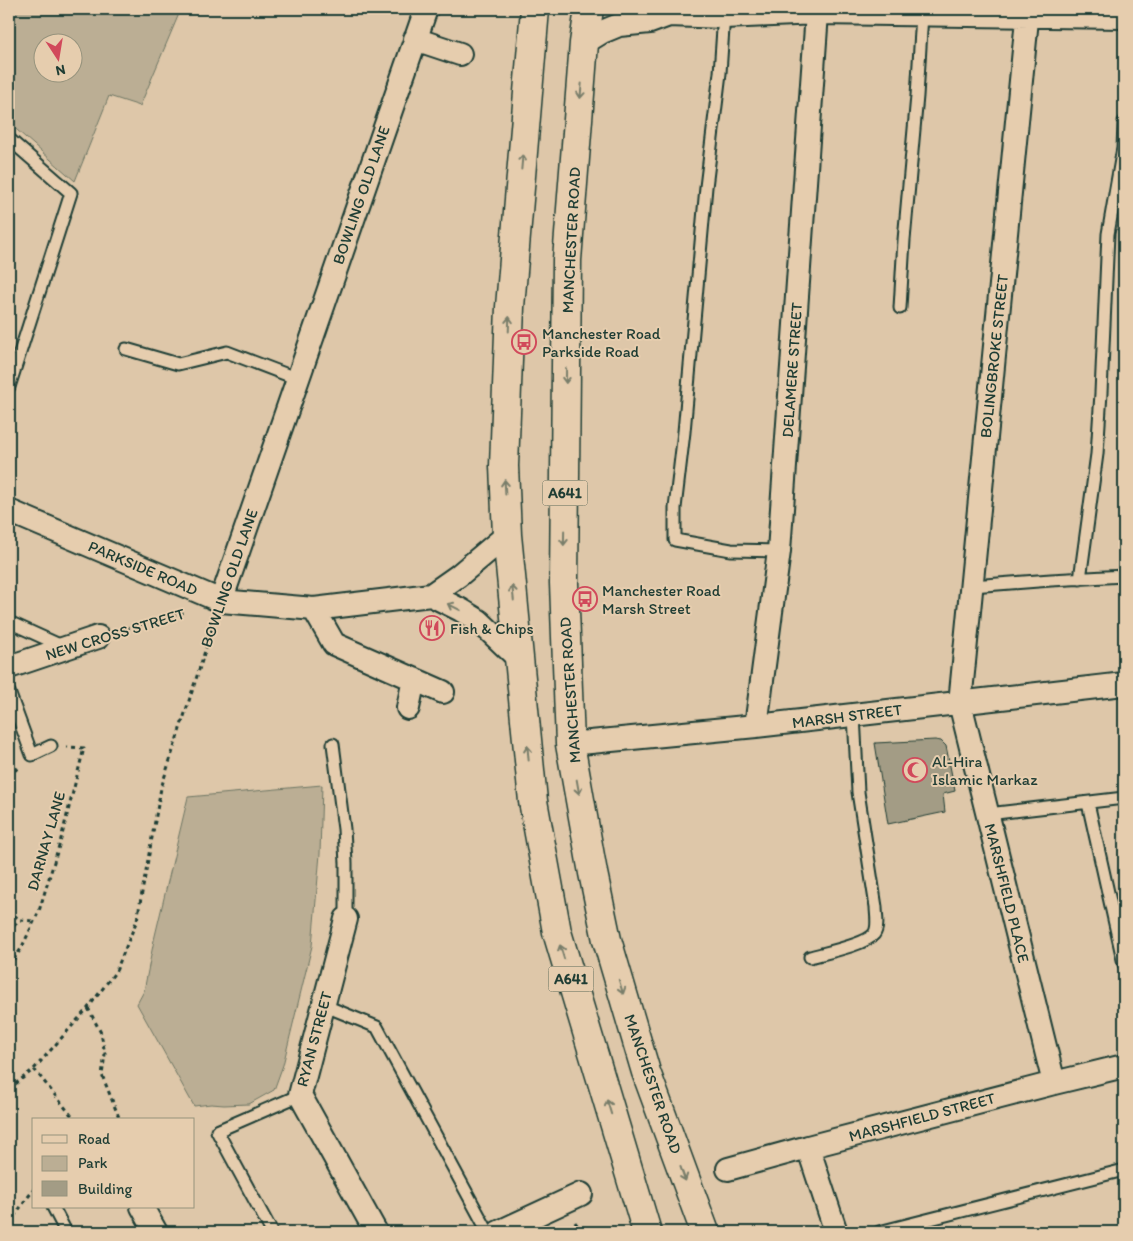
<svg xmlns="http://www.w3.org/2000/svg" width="1133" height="1241" font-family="Itim,sans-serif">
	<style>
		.green { fill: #bbae94; stroke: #6d7664; fill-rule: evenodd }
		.building { fill: #a39c85; stroke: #1f3d34 }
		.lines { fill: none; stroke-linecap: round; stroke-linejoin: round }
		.service-casing { stroke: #1f3d34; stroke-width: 15 }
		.minor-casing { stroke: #1f3d34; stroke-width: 26 }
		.primary-casing { stroke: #1f3d34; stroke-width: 31 }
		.path { stroke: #1f3d34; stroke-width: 3; stroke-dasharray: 4 4; stroke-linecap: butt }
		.service { stroke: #e6cdae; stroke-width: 11 }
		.minor { stroke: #e6cdae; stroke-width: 22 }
		.primary { stroke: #e6cdae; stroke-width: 28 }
		.oneway { stroke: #797e6b }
		.labels { text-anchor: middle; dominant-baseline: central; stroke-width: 4; stroke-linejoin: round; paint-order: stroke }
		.shield { fill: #e6cdae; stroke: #5b6859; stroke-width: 1 }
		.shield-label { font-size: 15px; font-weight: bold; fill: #1f3d34 }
		.street-label { font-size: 16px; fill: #1f3d34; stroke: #e6cdae }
		.poi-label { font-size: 16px; fill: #1f3d34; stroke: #e6cdae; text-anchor: start }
	</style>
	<rect width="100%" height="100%" fill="#dec7a9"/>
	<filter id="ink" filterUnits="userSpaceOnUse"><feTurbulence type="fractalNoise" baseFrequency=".02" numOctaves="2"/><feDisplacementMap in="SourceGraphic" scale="10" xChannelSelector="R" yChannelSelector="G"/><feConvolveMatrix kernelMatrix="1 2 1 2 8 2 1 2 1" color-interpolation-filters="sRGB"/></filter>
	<g filter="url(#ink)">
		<path class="green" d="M 9,9 L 181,9 L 140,106 L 109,96 L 75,181 L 9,123 ZM 42,42 L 72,42 L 72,72 L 42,72 Z
			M 322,785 L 320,854 L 312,946 L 283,1065 L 274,1090 L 249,1104 L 224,1105 L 211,1104 L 194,1106 L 137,1004 L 144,991 L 154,940 L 188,797 Z"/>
		<path class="building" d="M 935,740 L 941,741 L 946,746 L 955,791 L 943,794 L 945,812 L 888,824 L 875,743 Z"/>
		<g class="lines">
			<defs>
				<path id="service" d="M 724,14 L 720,73 L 706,187 L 684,432 L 675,508 L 675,540 L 731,550 L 779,551
					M 9,139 L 71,193 L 9,387
					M 900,308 L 904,240 L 917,96 L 922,14
					M 126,349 L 178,364 L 227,352 L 298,379
					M 1080,579 L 1097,454 L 1101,393 L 1108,234 L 1123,148 L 1124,122
					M 972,586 L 1051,580 L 1124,576
					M 9,622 L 64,647
					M 9,692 L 32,755 L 51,746
					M 333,744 L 344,829 L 346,863 L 346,919
					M 1088,803 L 1124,964
					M 988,814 L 1124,798
					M 810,957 C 824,953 865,945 874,934 C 879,927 876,915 876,907 L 858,792 L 854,715
					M 323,1005 L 377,1027 L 488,1232
					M 53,1207 L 66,1232
					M 272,1232 L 217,1131 L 300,1095
					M 879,1232 L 1124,1170"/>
				<path id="minor" d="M 1028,9 L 960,703 L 1054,1083
					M 415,39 L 460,54
					M 584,43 L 602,32 L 619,25 L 650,22 L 669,15 L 724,17 L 817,13 L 1124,17
					M 9,511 L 221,601 L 314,609 L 431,595 L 458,576 L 507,535
					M 431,595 L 461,610 L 479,621 L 519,659
					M 221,601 L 426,9
					M 314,609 L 334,644 L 443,692
					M 9,667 L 98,637
					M 408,708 L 414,679
					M 756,726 L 779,551 L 817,13
					M 570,744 L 756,726 L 1124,684
					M 346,919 L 300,1095 L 376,1232
					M 728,1169 L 808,1147
					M 142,1207 L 156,1232
					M 499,1232 L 581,1194
					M 836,1232 L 808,1147 L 1054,1083 L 1124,1066"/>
				<path id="primary" d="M 535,9 L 510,307 L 504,466 L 507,535 L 533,801 L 557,932 L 647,1232
					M 589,9 L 584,43 L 567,260 L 564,583 L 570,744 L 593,873 L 607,940 L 646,1072 L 705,1232"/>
			</defs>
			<use href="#service" class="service-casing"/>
			<use href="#minor" class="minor-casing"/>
			<use href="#primary" class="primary-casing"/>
			<path class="path" d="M 118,631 L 184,612
				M 9,776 L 20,766
				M 9,909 L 19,920 L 34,921
				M 9,932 L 19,920
				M 9,966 L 21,949 L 39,911 L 61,839 L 84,748 L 67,747
				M 88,1008 L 101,1033 L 105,1054 L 102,1075 L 120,1120
				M 34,1069 L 75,1120
				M 9,1089 L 34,1069 L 88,1008 L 116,971 L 137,920 L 161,788 L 214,623
				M 575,1222 L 582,1232
				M 9,1223 L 34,1189"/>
			<use href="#service" class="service"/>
			<use href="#minor" class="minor"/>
			<use href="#primary" class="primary"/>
		</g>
		<defs><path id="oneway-shaft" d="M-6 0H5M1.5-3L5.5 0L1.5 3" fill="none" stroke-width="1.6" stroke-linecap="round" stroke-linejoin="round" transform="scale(1.25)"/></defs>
		<g class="oneway">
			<use href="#oneway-shaft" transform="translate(581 91) rotate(95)"/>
			<use href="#oneway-shaft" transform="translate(522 162) rotate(-85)"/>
			<use href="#oneway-shaft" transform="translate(509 324) rotate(-88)"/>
			<use href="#oneway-shaft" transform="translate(566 376) rotate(91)"/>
			<use href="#oneway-shaft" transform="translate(505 487) rotate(-93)"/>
			<use href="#oneway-shaft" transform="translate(564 538) rotate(91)"/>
			<use href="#oneway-shaft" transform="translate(513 593) rotate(-96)"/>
			<use href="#oneway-shaft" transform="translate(454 607) rotate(-153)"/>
			<use href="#oneway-shaft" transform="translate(528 753) rotate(-95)"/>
			<use href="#oneway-shaft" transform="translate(578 787) rotate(80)"/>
			<use href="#oneway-shaft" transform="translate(562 952) rotate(-107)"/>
			<use href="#oneway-shaft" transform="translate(621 987) rotate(73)"/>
			<use href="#oneway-shaft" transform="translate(609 1107) rotate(-107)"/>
			<use href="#oneway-shaft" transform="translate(683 1174) rotate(70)"/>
		</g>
	</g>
	<defs>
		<symbol id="bus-ring" viewBox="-11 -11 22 22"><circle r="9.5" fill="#e6cdae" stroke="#d1495b" stroke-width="1.5"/><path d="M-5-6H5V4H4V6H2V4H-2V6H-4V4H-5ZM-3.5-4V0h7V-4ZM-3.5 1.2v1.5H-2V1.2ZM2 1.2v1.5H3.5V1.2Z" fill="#d1495b"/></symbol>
		<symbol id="restaurant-ring" viewBox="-11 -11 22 22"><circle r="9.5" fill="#e6cdae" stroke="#d1495b" stroke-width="1.5"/><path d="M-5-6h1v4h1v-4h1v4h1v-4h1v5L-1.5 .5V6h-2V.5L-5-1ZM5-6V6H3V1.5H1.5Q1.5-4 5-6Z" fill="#d1495b"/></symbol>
		<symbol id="mosque-ring" viewBox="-11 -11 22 22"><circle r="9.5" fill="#e6cdae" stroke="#d1495b" stroke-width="1.5"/><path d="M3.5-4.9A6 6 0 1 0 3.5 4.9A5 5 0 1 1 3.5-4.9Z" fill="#d1495b"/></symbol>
	</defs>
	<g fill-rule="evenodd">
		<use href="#bus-ring" x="510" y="328" width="28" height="28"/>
		<use href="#bus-ring" x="571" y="585" width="28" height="28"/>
		<use href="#restaurant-ring" x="418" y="614" width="28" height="28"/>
		<use href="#mosque-ring" x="901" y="756" width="28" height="28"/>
	</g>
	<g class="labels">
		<g class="shield">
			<rect x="542.5" y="480.5" width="45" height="25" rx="4"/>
			<rect x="548.5" y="966.5" width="45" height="25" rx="4"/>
		</g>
		<g class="shield-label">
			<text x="565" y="493">A641</text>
			<text x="571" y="979">A641</text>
		</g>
		<g class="street-label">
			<text transform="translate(361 195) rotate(-71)">BOWLING OLD LANE</text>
			<text transform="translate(571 240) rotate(-87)">MANCHESTER ROAD</text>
			<text transform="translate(994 356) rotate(-84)">BOLINGBROKE STREET</text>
			<text transform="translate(792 370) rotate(-86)">DELAMERE STREET</text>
			<text transform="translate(143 568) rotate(23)">PARKSIDE ROAD</text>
			<text transform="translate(229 578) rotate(-71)">BOWLING OLD LANE</text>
			<text transform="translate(115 634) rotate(-17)">NEW CROSS STREET</text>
			<text transform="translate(570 690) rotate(-94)">MANCHESTER ROAD</text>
			<text transform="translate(847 716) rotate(-7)">MARSH STREET</text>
			<text transform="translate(46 841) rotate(-74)">DARNAY LANE</text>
			<text transform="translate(1007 893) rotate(76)">MARSHFIELD PLACE</text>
			<text transform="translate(314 1039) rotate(-75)">RYAN STREET</text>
			<text transform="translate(653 1084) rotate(71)">MANCHESTER ROAD</text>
			<text transform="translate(922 1117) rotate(-15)">MARSHFIELD STREET</text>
		</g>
		<g class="poi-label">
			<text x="542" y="333">Manchester Road<tspan x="542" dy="18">Parkside Road</tspan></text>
			<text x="602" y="590">Manchester Road<tspan x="602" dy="18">Marsh Street</tspan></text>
			<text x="450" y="628">Fish &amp; Chips</text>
			<text x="932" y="761">Al-Hira<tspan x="932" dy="18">Islamic Markaz</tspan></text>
		</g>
	</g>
	<rect width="1133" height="1241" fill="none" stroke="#e6cdae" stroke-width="30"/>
	<rect x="15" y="15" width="1103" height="1211" fill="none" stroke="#1f3d34" stroke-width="2" filter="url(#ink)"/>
	<rect x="32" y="1118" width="162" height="90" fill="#e6cdae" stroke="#96937d"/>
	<rect x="42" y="1135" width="25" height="8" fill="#e6cdae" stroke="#96937d"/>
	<text x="78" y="1144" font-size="15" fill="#1f3d34">Road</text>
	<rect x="42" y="1156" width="25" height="15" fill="#bbae94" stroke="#96937d"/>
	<text x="78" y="1168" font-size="15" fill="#1f3d34">Park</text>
	<rect x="42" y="1181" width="25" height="15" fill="#a39c85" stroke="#96937d"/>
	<text x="78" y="1194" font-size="15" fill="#1f3d34">Building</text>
	<g transform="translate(58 58) rotate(168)"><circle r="24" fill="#e6cdae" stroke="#96937d"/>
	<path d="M0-4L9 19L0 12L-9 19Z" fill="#d1495b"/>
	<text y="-8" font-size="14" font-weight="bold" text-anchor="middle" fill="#1f3d34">N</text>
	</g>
</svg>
